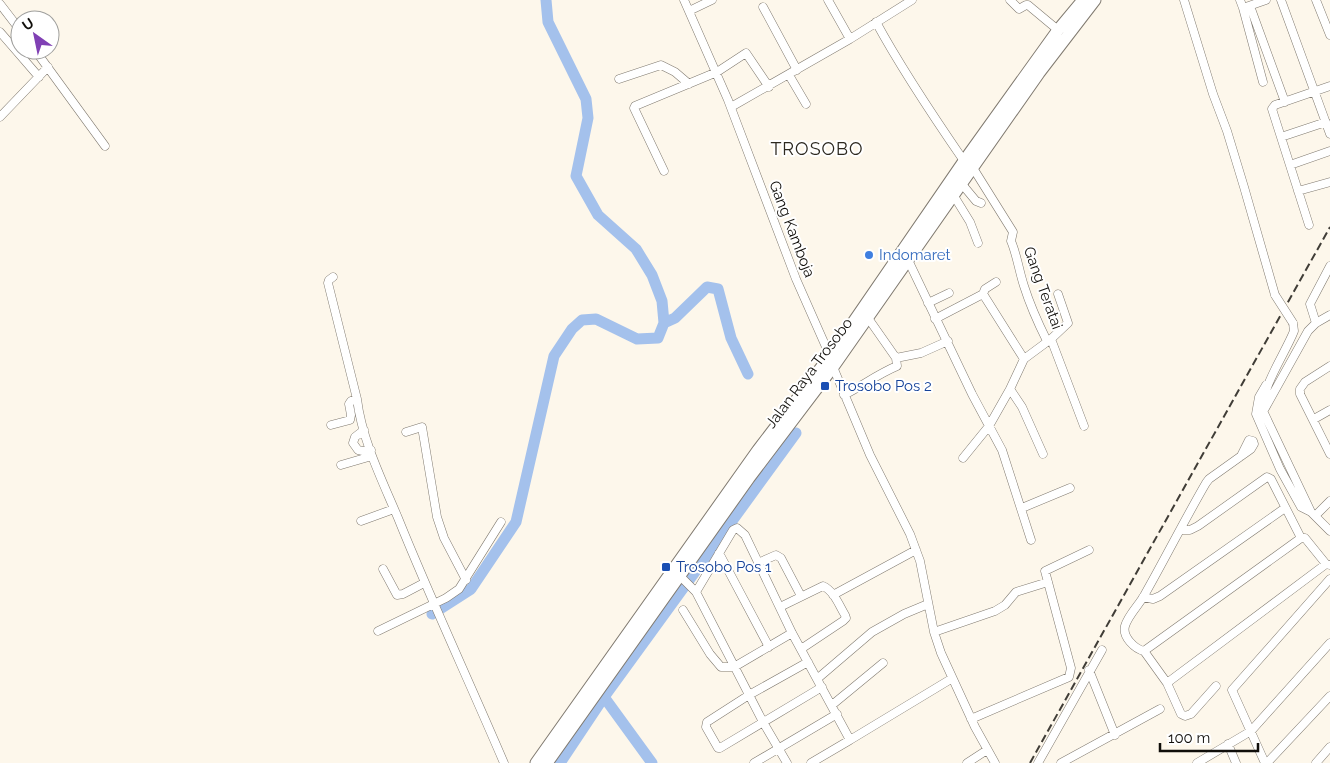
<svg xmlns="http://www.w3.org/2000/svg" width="1330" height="763" font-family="Raleway,sans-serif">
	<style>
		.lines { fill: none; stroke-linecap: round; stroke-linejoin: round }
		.river { stroke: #a4c1ec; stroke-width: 11 }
		.minor-casing { stroke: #807a70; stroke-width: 9 }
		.highway-casing { stroke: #807a70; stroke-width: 13 }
		.minor { stroke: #fff; stroke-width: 8 }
		.highway { stroke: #fff; stroke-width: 11 }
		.rail { stroke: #403d37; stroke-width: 2; stroke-dasharray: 8 4; stroke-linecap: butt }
		.minor-bridge-casing { stroke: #807a70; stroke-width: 9; stroke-linecap: butt }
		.minor-bridge { stroke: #fff; stroke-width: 8 }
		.shop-dot { fill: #3f7fe0; stroke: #fff; stroke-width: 2 }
		.transit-dot { fill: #1a4fb4; stroke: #fff; stroke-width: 2 }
		.labels { text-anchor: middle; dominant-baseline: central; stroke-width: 4; stroke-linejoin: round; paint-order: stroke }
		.street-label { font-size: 15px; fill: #100e0a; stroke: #fff }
		.shop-label { font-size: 15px; fill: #366cbe; stroke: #fff; text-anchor: start }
		.transit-label { font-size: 15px; fill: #164399; stroke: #fff; text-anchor: start }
		.quarter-label { font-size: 18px; letter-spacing: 1px; fill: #2d2920; stroke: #fff }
	</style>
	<rect width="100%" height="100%" fill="#fdf7eb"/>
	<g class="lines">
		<path class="river" d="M 664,323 L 675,318 L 707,287 L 718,289 L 731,338 L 748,374
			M 432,614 L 471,589 L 516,522 L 554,356 L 572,329 L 582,320 L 596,319 L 637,339 L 658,338 L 664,323 L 662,301 L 652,275 L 636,249 L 598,215 L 576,176 L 588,118 L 586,99 L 548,22 L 546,0
			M 604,697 L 652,763
			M 560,763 L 604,697 L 796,433"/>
		<defs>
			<path id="minor" d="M 684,0 L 728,100 L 796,279 L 830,356
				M 828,0 L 850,39
				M 1010,0 L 1019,9 L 1026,5 L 1028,5 L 1058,30
				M 1184,0 L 1213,94 L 1227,131 L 1244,187 L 1275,295
				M 1240,0 L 1243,8 L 1266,0
				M 1281,0 L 1330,134
				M 1316,0 L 1330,35
				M 0,4 L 20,30
				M 1250,6 L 1285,102
				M 763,7 L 797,70
				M 1243,8 L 1263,82
				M 689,11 L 712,0
				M 876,22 C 902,70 933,116 964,161
				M 0,32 L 39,77
				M 35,50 L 105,146
				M 789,75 L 806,104
				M 619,79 L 661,65 L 675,72 L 689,84
				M 731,107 L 850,39 L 912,0
				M 0,117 L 48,67
				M 1281,137 L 1326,122
				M 1290,165 L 1330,151
				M 973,168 L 1013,232 L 1011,241 C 1017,255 1019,271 1024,286 C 1030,305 1038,323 1047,341
				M 664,171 L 634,108 L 635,106 L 717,72 L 746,53 L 769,87
				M 961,183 L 976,201 L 981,203
				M 1298,191 L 1330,182
				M 954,196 L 970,222 L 978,243
				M 1309,225 L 1272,109 L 1275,105 L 1330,86
				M 908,260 L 972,394 L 1002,450 L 1031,540
				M 333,277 L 329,280 L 328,283 L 357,399 C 362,440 382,480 398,518 C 431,600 469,681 504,763
				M 983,294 L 985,289 L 996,282
				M 928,303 L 949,293
				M 868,318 L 896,358 L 921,353 L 948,341
				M 935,319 L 983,294 L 1024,359 L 1051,339 L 1084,426
				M 1293,323 L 1294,331 C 1285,354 1261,387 1263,411 L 1311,512
				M 1316,323 L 1310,304 L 1330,266
				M 1051,339 L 1068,323 L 1058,294
				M 1330,366 L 1305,382 L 1300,389 L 1300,394 L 1330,454
				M 833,367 L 870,455 L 910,534 L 920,561 L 934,632 L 941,653 L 975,727 L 995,763
				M 1266,385 L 1259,397 L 1256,414 L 1280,469 L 1301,507 L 1311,512 L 1330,531
				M 1010,389 L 1022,407 L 1043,454
				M 844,395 C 862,386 878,374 897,366 L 896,358
				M 1264,410 L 1308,331 L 1316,323 L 1330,315
				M 1314,419 L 1330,410
				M 331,425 L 350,420 L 351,415 L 349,404 L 351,401 L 357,399
				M 364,430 L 355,437 L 353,443 L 358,450 L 363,451 L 371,450
				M 406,432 L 422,427 L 437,517 L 444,538 L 466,580
				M 963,458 L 989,426 L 1010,389 L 1024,359
				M 341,465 L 372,456
				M 1022,508 L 1070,488
				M 1315,516 L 1330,501
				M 361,521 L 394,509
				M 1180,530 L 1190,530 L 1198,526 L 1267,477 L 1271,479 L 1301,538 L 1144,651 C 1135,649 1122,637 1125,626 C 1128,615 1140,604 1145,594 C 1166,557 1185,519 1206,483 L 1209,479 L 1251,449 L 1254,444 L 1253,441 L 1249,440 L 1241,456
				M 1301,538 L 1305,538 L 1326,564
				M 719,553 L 769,647
				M 758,563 L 776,555 L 781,558 L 801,596
				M 383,569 L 397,595 L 403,594 L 424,583
				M 680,576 L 696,592 L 763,722 L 787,763
				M 696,592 L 733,530 L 737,528 L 745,535 L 792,633 L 850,740 L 811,763
				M 833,595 L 916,550
				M 1143,597 L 1153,599 L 1160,596 L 1285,508
				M 780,607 L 823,586 C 834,591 839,605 845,615 L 846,618 L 843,621 L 801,649
				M 683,610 L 710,654 L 721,667 L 734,667 L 792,633
				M 378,631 L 446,598 L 459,589 L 501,522
				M 934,632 L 995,611 L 1005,605 L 1016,592 L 1048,582
				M 1144,651 L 1167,683 L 1181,714 L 1185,716 L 1191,714 L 1216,686
				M 808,662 L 749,695 L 707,722 L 706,727 L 718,748 L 720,748 L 822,687
				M 1089,670 L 1115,735
				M 817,679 L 872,632 L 904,614 L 928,604
				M 1167,683 L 1326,564 L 1330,565
				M 832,705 L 883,663
				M 971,719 L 1069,677 L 1071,668 L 1045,571 L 1089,550
				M 850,740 L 951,679
				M 1228,744 L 1236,763
				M 754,763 L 837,714
				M 967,763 L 987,750
				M 1038,763 L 1102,650
				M 1061,763 L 1160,709
				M 1197,763 L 1251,731 L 1330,643
				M 1265,763 L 1232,690 L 1330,579
				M 1267,763 L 1330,696
				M 1316,763 L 1330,747"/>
			<path id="highway" d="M 536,763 L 758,450 L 830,356 L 964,161 L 1058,30 L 1083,0
				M 547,763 L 749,478 L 833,367 L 1039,73 L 1095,0"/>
		</defs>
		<use href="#minor" class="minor-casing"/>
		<use href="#highway" class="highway-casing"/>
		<use href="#minor" class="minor"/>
		<use href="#highway" class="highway"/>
		<path class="rail" d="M 1030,763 L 1330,227"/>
		<defs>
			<path id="minor-bridge" d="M 1275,295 L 1293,323"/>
		</defs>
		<use href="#minor-bridge" class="minor-bridge-casing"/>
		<use href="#minor-bridge" class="minor-bridge"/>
	</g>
	<circle class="shop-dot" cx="869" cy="255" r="5"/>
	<g class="transit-dot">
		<rect x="820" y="381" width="10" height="10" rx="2.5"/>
		<rect x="661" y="562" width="10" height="10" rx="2.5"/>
	</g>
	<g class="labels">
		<g class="street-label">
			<text transform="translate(792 229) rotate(69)">Gang Kamboja</text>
			<text transform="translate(1043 288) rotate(70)">Gang Teratai</text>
			<text transform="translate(809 373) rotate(-53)">Jalan Raya Trosobo</text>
		</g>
		<g class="shop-label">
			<text x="879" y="255">Indomaret</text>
		</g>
		<g class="transit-label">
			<text x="835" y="386">Trosobo Pos 2</text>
			<text x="676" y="567">Trosobo Pos 1</text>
		</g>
		<g class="quarter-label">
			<text x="817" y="148">TROSOBO</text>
		</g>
	</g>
	<g transform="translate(35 35) rotate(327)"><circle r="24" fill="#ffffff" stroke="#9f9f9d"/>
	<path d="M0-4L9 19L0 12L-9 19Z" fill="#8040b4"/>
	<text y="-8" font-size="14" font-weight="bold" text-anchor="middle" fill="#100e0a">U</text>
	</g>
	<path d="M1160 743v8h98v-8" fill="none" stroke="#100e0a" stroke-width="2.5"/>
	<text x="1168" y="743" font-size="15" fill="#100e0a" stroke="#ffffff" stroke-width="4" paint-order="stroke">100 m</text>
</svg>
